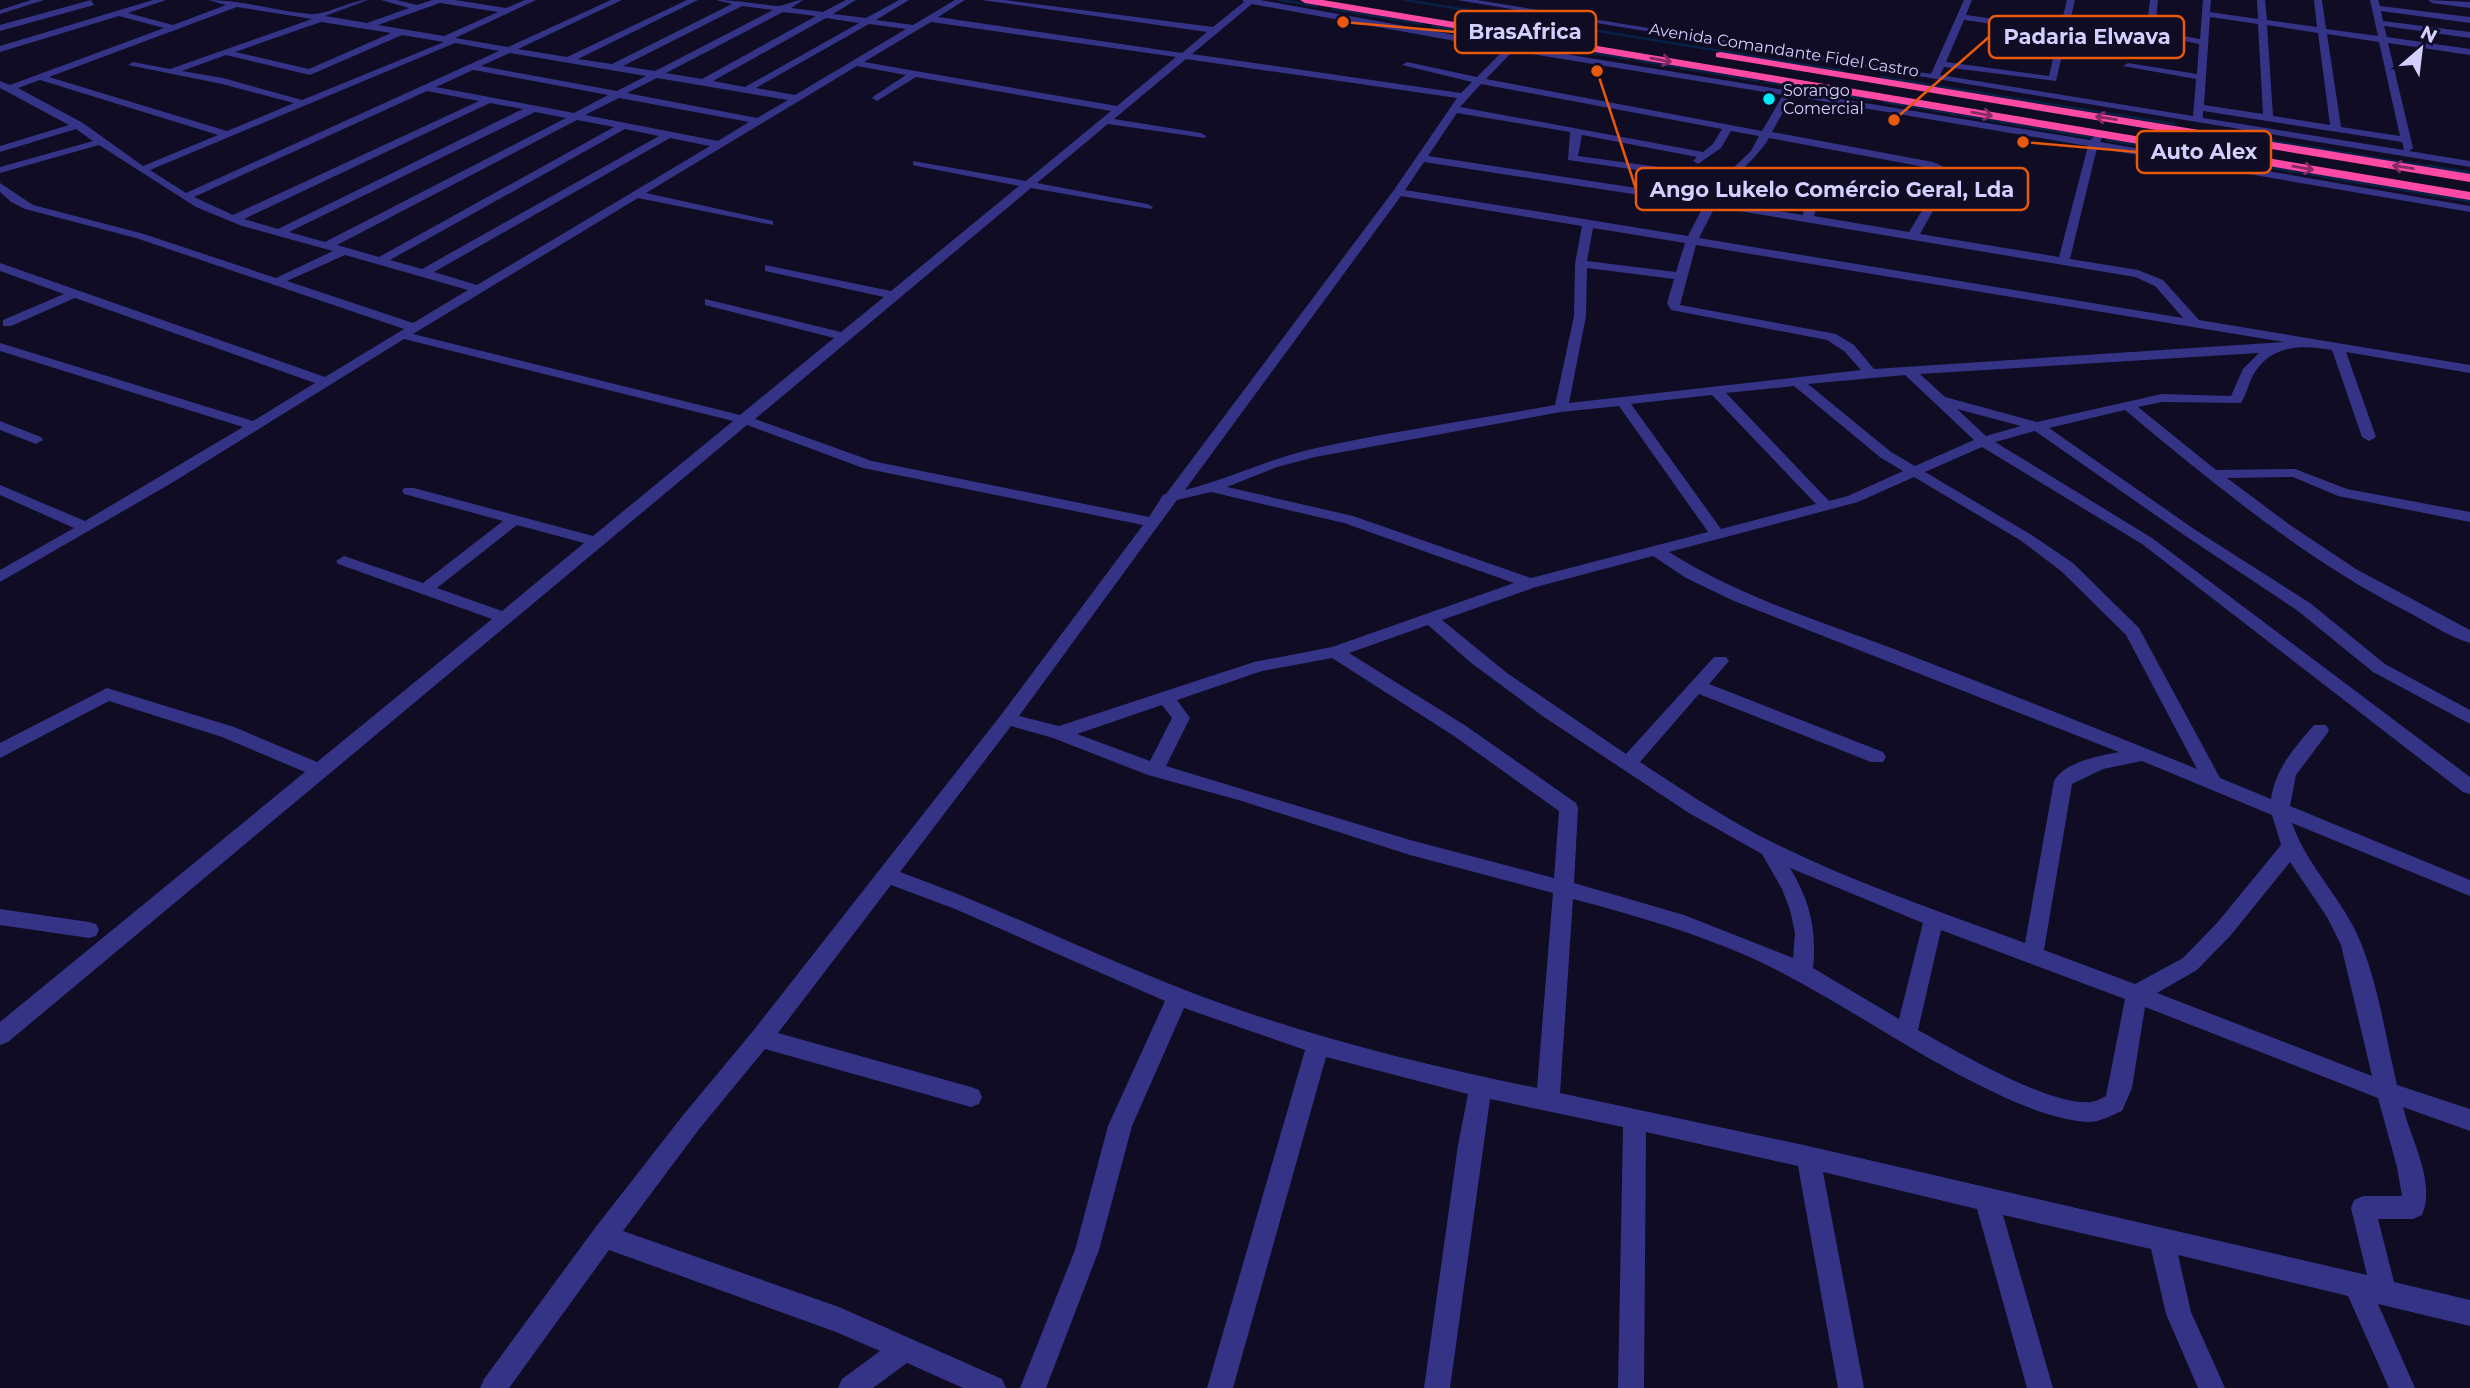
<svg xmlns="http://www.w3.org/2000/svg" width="2470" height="1388" font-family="Montserrat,sans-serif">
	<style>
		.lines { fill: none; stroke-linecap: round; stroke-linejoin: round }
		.stream-far1 { stroke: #082147; stroke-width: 2.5 }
		.stream { stroke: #082147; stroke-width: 3.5 }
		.minor { fill: #343386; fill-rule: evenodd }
		.highway { fill: #ff4aa5; fill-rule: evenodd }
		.oneway { stroke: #872b64 }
		.poi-dot { fill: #00e7fa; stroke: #0f0c24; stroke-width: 2.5 }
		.labels { text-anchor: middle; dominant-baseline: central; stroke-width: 6; stroke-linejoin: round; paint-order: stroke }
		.far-street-label { font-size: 16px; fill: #d3cfff; stroke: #0f0c24 }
		.far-poi-label { font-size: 16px; fill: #d3cfff; stroke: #0f0c24; text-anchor: start }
		.leader { fill: none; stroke: #e8590c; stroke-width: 2.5 }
		.callout-dot { fill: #e8590c; stroke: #0f0c24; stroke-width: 2.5 }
		.callout { fill: #0f0c24; stroke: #e8590c; stroke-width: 2.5 }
		.callout-label { font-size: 21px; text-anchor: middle; font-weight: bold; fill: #d3cfff }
	</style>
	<rect width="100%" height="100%" fill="#0f0c24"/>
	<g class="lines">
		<path class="stream-far1" d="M 1280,0 L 1317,6
			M 1405,0 L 1546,23
			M 1333,9 L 1422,24
			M 1433,26 L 1457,30
			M 1574,27 L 1843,71
			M 1469,32 L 1571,49
			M 1581,51 L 1629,59
			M 1636,60 L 1758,81
			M 1881,77 L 2174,124
			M 1766,82 L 1871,100
			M 1884,102 L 2090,137
			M 2230,134 L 2438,168
			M 2107,140 L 2179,152
			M 2198,155 L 2274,168"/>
		<path class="stream" d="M 2264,166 L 2470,201
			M 2428,166 L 2470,173"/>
		<path class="minor" d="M 31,0 L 44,0 L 0,14 L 0,10 Z
			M 91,0 L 94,5 L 0,31 L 0,25 Z
			M 153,0 L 166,0 L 128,13 L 173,25 L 226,5 L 208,0 C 243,0 276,11 311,14 C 329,15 349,0 368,0 L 325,16 L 367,23 L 409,8 L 381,0 L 396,0 L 417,5 L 432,0 L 455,0 L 506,8 L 525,0 L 536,0 L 455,38 L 508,47 L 611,0 L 622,0 L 518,49 L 567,57 L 687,0 L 698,0 L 578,59 L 612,64 L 732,4 L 716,0 C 737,0 755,4 777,6 C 786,6 793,0 803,0 L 791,8 L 823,12 L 846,0 L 856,0 L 833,14 L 866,18 L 899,0 L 909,0 L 876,20 L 913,25 L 955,0 L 965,0 L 938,17 L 1182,53 L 1207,32 L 982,0 L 1005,0 L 1213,27 L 1244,2 L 1242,0 L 1260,0 L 1511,45 L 2090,140 L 2098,133 L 2103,136 L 2100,142 L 2470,206 L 2470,212 L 2097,148 L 2070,259 L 2138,270 L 2163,280 L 2199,320 L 2470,365 L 2470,373 L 2346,352 L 2376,437 L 2369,441 L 2362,437 L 2332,350 C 2303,345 2273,344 2255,372 C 2249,381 2247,393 2241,403 L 2162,402 L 2138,407 L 2216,470 L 2295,469 L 2347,489 L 2470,512 L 2470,522 L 2338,496 L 2293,477 L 2227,478 L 2290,525 L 2356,569 L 2470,630 L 2470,643 C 2449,637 2427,622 2408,612 C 2304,559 2214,484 2125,410 L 2049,428 L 2194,529 L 2310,603 L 2385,664 L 2470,710 L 2470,724 L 2373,672 L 2298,611 L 2184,535 L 2035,431 L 1995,442 L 2152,538 L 2470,777 L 2470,794 L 2463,792 L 2142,544 L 1982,447 L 1925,472 L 2030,534 L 2073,563 L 2139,628 L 2220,778 L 2271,799 C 2275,769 2295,747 2314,725 L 2326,725 L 2329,730 L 2326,735 L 2296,775 L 2290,806 L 2470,880 L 2470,896 L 2292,823 C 2306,864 2339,895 2357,934 C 2378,980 2385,1035 2397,1085 L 2470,1109 L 2470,1131 L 2403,1107 C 2411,1140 2436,1182 2422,1215 L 2413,1219 L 2378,1219 L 2394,1282 L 2470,1300 L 2470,1326 L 2378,1304 L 2415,1388 L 2389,1388 L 2348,1296 L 2178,1255 L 2191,1312 L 2225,1388 L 2198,1388 L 2166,1314 L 2151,1249 L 2003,1215 L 2053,1388 L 2027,1388 L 1977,1209 L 1823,1172 L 1864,1388 L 1838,1388 L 1798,1166 L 1646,1132 L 1644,1388 L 1618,1388 L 1623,1127 L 1490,1099 L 1450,1388 L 1424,1388 L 1458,1145 L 1468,1094 L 1326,1057 L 1233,1388 L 1207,1388 L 1305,1050 L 1184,1008 L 1132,1126 L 1099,1250 L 1046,1388 L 1020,1388 L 1075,1250 L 1108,1126 L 1165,1001 L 955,909 L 891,885 L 778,1033 L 971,1087 L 979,1090 L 982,1097 L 979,1104 L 971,1107 L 765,1049 L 700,1128 L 623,1231 L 839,1307 L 1002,1379 L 1006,1388 L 963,1388 L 907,1363 L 873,1388 L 838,1388 L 842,1379 L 880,1351 L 836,1332 L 609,1250 L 509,1388 L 480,1388 L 484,1379 L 595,1228 L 684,1114 L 753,1031 L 1001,715 L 1143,525 L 863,468 L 747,425 L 8,1042 L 0,1045 L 0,1022 L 305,772 L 222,737 L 109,701 L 0,758 L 0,743 L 107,688 L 234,727 L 317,762 L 492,619 L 338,564 L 336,561 L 344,556 L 423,583 L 503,521 L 404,494 L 402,491 L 404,488 L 414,488 L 593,536 L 733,421 L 404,339 L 170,484 L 0,582 L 0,570 L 74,528 L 0,495 L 0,485 L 85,521 L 243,427 L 0,351 L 0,343 L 253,421 L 315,383 L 75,298 L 11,326 L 3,326 L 3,320 L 64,294 L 0,271 L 0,263 L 325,377 L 404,329 L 136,238 L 25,209 L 11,202 L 0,192 L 0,183 L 33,205 L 144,234 L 276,278 L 333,251 L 242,226 L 196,207 L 99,145 L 0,173 L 0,167 L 93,141 L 76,129 L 0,152 L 0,146 L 69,125 L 0,88 L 0,81 L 10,85 L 164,28 L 119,16 L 0,52 L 0,46 ZM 440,3 L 498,12 L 444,36 L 378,25 ZM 1252,4 L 1504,50 L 1477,77 L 1407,62 L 1402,65 L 1472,82 L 1461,93 L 1192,54 ZM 742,6 L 773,10 L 655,71 L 623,66 ZM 237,7 L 312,19 L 170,69 L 133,62 L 128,65 L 222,84 L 294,103 L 227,131 L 49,77 ZM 783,12 L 816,16 L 702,79 L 666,73 ZM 826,18 L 859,23 L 745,87 L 713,81 ZM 321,22 L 391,33 L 309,69 L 235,52 ZM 931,22 L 1176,57 L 1117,106 L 864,62 ZM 869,24 L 906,29 L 795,95 L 756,88 ZM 402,35 L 444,42 L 302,100 L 223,78 L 182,71 L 226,55 L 310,75 ZM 455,43 L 499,51 L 186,193 L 150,170 ZM 1513,51 L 1783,95 L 1762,131 L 1486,79 ZM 510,53 L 646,76 L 617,91 L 481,66 ZM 1186,59 L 1457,98 L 1394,190 L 1166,494 L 1163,495 L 1149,517 L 872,461 L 755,419 L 1031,188 L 1151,209 L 1153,207 L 1147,204 L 1037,183 L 1108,124 L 1205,138 L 1206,136 L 1201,133 L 1114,119 ZM 857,66 L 906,75 L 874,96 L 872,98 L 877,101 L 916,77 L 1111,111 L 1026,181 L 913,161 L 913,165 L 917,166 L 1019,186 L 891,291 L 765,265 L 765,271 L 884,297 L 841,332 L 705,299 L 705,305 L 834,338 L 740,415 L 413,334 L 638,198 L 773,225 L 773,221 L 646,193 ZM 473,70 L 474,70 L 608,95 L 574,113 L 436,87 ZM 657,78 L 788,100 L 757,118 L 627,93 ZM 40,80 L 218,135 L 143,166 L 83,123 L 18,88 ZM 1481,84 L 1722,129 L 1713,144 L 1703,152 L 1460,107 ZM 427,91 L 479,101 L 233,215 L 194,197 ZM 1792,96 L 2088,146 L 2059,257 L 1920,234 L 1951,179 L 1946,168 L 1933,162 L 1772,132 ZM 619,98 L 749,122 L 718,141 L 585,115 ZM 490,103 L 523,109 L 278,229 L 244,219 ZM 535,112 L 566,118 L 325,242 L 289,232 ZM 1457,113 L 1570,132 L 1568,160 L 1719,182 L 1708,199 L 1428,156 ZM 577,120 L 614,127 L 379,257 L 337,245 ZM 625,129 L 659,136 L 422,269 L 390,260 ZM 1731,131 L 1759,136 L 1751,151 L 1725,176 L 1578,156 L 1582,135 L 1697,157 L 1693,161 L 1698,164 L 1721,148 ZM 670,138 L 710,146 L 477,285 L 434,272 ZM 1769,138 L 1930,168 L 1937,172 L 1941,179 L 1909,232 L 1814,216 L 1816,209 L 1811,201 L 1819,177 L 1814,174 L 1809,177 L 1799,201 L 1804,209 L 1803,215 L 1718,201 C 1730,176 1755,162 1769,138 ZM 1424,162 L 1704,205 L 1688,236 L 1405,190 ZM 1401,196 L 1582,226 L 1575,264 L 1574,316 L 1555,405 C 1474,420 1392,431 1312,449 C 1269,459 1229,479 1185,490 ZM 1715,207 L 2135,277 L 2155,286 L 2183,318 L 1699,238 ZM 1593,228 L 1685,243 L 1676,272 L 1587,261 ZM 1696,245 L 2284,342 L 1874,369 L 1854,345 L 1836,334 L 1680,305 ZM 345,255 L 468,290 L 413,323 L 287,281 ZM 1587,268 L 1674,279 L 1667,303 L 1671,310 L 1827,340 L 1844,351 L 1861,370 L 1569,403 L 1586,316 ZM 2259,353 L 2243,369 L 2231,396 L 2162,394 L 2037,422 L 1945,397 L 1920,374 ZM 1905,375 L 1974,440 L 1915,466 L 1891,452 L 1808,384 ZM 1794,386 L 1881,458 L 1903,471 L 1848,496 L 1829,501 L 1726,393 ZM 1712,395 L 1816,504 L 1721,529 L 1631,404 ZM 1619,406 L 1708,532 L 1531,578 L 1353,516 L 1227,487 L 1277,467 L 1315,457 L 1561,412 ZM 1957,409 L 2021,426 L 1986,436 ZM 1914,477 L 2020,540 L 2061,571 L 2126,635 L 2197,769 C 2096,728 1995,688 1894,649 C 1817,620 1738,596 1669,552 L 1858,502 ZM 1211,492 L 1344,523 L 1514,583 L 1332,647 L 1254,662 L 1059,726 L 1019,716 L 1177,500 ZM 517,525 L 584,543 L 502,611 L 437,588 ZM 1653,556 L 1686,578 L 1734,601 L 2119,752 C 2098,756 2065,762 2054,781 L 2025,943 C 1935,910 1843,879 1758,835 C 1717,813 1678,787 1640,762 L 1699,694 L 1871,762 L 1883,762 L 1886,757 L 1883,752 L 1709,684 L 1729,661 L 1726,657 L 1714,657 L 1626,754 L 1507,673 L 1442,620 L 1536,587 ZM 1428,625 L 1470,662 L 1544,717 L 1689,813 L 1762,854 L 1782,889 L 1790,910 L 1795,933 L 1793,958 L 1684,915 L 1574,883 L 1578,808 L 1576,803 L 1466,726 L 1349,653 ZM 1332,658 L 1454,736 L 1559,811 L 1554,878 L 1410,840 L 1166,766 L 1190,718 L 1177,700 L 1262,671 ZM 1162,705 L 1172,718 L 1150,761 L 1077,734 ZM 1011,726 L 1053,738 L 1148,775 L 1242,801 L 1410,855 L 1553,893 L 1537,1088 C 1418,1064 1299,1034 1185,990 C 1089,953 997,907 900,872 ZM 2142,761 L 2272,815 L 2281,845 L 2217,923 L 2183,958 L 2135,984 L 2044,950 L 2072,784 L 2103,769 ZM 2290,862 L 2327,917 L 2341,945 L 2372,1076 L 2157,993 L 2197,970 L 2231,935 ZM 1790,868 L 1923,923 L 1899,1019 L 1813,968 C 1817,930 1810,901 1790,868 ZM 1573,899 C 1634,915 1696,933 1754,959 C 1831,995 1901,1046 1977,1084 C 2011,1101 2049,1119 2087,1122 C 2098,1123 2112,1115 2122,1111 L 2132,1088 L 2145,1007 L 2378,1098 L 2397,1167 L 2402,1196 L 2363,1196 L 2354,1200 L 2351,1208 L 2367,1275 L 1808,1146 L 1560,1093 ZM 1941,930 L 2125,999 L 2106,1096 C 2102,1098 2096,1101 2091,1102 C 2050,1107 1955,1050 1918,1030 Z
			M 1457,0 L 1477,0 L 1931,74 L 1964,0 L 1972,0 L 1966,15 L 2060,28 L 2067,0 L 2075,0 L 2056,81 L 1944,67 L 1940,75 L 2193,116 L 2196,79 L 2123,66 L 2128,63 L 2197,74 L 2199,44 L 2146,33 L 2150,0 L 2158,0 L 2155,31 L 2200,39 L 2203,0 L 2211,0 L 2210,12 L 2258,19 L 2257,0 L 2265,0 L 2267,20 L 2317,27 L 2314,0 L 2322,0 L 2326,29 L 2378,36 L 2370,0 L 2378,0 L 2380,6 L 2470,17 L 2470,23 L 2381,11 L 2383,21 L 2470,32 L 2470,38 L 2384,26 L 2387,37 L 2470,49 L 2470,55 L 2388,43 L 2413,148 L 2409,151 L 2470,161 L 2470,167 ZM 2210,17 L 2258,24 L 2263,114 L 2204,105 ZM 1964,20 L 2059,33 L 2049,76 L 1946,62 ZM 2267,25 L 2318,33 L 2330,125 L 2273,116 ZM 2327,34 L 2379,42 L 2400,136 L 2341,127 ZM 2203,111 L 2402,142 L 2404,150 L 2203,118 Z
			M 2428,0 L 2470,2 L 2470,8 L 2432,3 Z
			M 0,421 L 41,437 L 43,440 L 36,444 L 0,430 Z
			M 0,909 L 89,922 L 96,924 L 99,930 L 96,936 L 89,938 L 0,925 Z"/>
		<path class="highway" d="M 1300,0 L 1323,0 L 2470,192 L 2470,200 L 1305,3 Z
			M 1720,52 L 2470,174 L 2470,182 L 1716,57 L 1716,53 Z"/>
	</g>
	<defs><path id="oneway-shaft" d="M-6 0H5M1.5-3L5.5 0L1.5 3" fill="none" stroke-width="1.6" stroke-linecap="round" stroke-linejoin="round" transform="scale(1.75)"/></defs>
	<g class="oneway">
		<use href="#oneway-shaft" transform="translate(1661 60) rotate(10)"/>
		<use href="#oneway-shaft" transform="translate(1982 114) rotate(10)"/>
		<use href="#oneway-shaft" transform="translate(2106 118) rotate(-171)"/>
		<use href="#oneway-shaft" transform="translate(2403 167) rotate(-171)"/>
		<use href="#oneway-shaft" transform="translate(2303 168) rotate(10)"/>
	</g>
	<circle class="poi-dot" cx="1769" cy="99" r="7"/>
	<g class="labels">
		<g class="far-street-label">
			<text transform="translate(1784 50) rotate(9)">Avenida Comandante Fidel Castro</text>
		</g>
		<g class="far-poi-label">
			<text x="1783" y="90">Sorango<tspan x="1783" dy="18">Comercial</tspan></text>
		</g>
	</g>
	<path class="leader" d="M1343 22L1455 32M1894 120L1989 37M2023 142L2137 152M1597 71L1636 189"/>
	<g class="callout-dot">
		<circle cx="1343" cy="22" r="7"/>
		<circle cx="1894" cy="120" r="7"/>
		<circle cx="2023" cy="142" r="7"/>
		<circle cx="1597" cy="71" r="7"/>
	</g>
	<g class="callout">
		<rect x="1455" y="11" width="141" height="42" rx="7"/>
		<rect x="1989" y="16" width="195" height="42" rx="7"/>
		<rect x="2137" y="131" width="134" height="42" rx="7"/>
		<rect x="1636" y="168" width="392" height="42" rx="7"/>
	</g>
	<g class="callout-label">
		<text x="1525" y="39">BrasAfrica</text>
		<text x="2087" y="44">Padaria Elwava</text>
		<text x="2204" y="159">Auto Alex</text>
		<text x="1832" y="197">Ango Lukelo Comércio Geral, Lda</text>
	</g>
	<g transform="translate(2421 49) rotate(28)" stroke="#0f0c24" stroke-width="5" paint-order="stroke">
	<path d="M0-5L12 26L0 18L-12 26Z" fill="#d3cfff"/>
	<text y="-10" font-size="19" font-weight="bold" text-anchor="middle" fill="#d3cfff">N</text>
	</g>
</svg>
